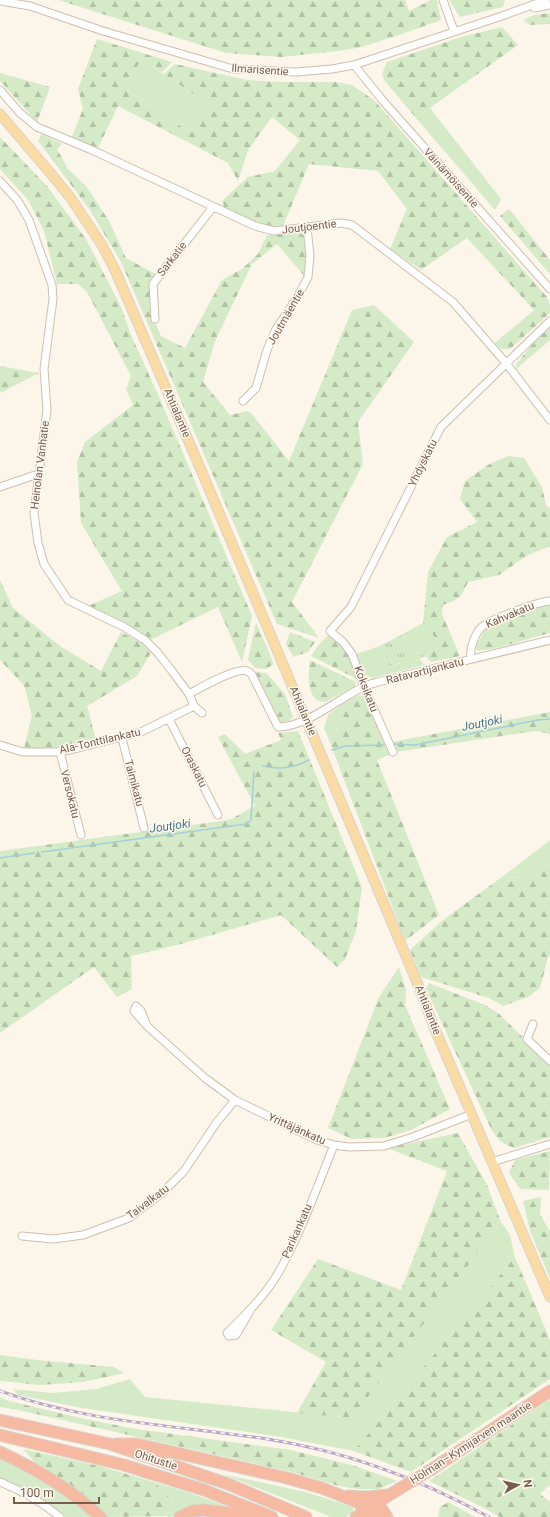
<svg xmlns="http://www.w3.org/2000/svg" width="550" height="1517" font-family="Roboto,sans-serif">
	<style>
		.green { fill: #d5ebc7 }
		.forest { fill: url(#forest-firs) }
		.park { fill: url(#park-tufts) }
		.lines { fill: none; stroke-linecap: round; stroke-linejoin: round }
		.stream { stroke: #a4cfd8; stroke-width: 1.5 }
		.minor-casing { stroke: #cfbeae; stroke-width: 9 }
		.major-casing { stroke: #d9d2cd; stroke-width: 11 }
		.highway-casing { stroke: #d9d2cd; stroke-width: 13 }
		.minor { stroke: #fff; stroke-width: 7 }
		.major { stroke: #fadba3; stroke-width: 9 }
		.highway { stroke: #f6b9a1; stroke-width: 11 }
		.rail-casing { stroke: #b9a7c7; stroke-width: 3 }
		.rail { stroke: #fff9f0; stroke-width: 1.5; stroke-dasharray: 4.5; stroke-linecap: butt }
		.highway-bridge-casing { stroke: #d9d2cd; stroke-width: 13; stroke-linecap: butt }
		.highway-bridge { stroke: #f6b9a1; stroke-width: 11 }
		.labels { text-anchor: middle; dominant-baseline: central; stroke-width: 3; stroke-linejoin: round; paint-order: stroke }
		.street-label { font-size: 11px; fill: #775d4c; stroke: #fff9f0 }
		.water-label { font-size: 12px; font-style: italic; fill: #437783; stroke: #fff9f0 }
	</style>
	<defs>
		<pattern id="forest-firs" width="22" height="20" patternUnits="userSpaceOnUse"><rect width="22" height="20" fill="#d5ebc7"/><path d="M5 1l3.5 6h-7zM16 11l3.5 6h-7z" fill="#b2c2a4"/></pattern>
		<pattern id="park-tufts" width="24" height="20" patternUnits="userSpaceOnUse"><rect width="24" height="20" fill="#d5ebc7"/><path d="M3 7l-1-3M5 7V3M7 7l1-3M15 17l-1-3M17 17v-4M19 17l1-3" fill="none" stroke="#b2c2a4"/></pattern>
	</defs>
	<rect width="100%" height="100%" fill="#fcf5e9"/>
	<path class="green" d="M 142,59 L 208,104 L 189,132 L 123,87 Z
		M 430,108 L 501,199 L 495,210 L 416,118 Z
		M 423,623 L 427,625 L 437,641 L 425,656 L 406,646 L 401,635 Z
		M 377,647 L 388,666 L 419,659 L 425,665 L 372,678 L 363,674 L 356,654 Z
		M 351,698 L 331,745 L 324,728 L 328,715 Z
		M 550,840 L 550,861 L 524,878 L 502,877 Z
		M 501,1222 L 510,1235 L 515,1257 L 354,1451 L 281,1437 L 82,1408 L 18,1395 L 13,1389 L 52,1393 L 96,1389 L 130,1379 L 145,1397 L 352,1418 Z
		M 0,1397 L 9,1401 L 18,1410 L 0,1407 Z
		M 0,1457 L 19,1465 L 63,1492 L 94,1517 L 66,1517 L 35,1494 L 0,1478 Z
		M 222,1474 L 306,1492 L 353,1507 L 353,1512 L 346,1517 L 331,1517 Z
		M 154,1482 L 190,1493 L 234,1509 L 167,1517 L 173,1501 Z"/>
	<path class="forest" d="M 58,0 L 405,0 L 409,11 L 431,0 L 437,0 L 441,20 L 402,34 L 362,47 L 339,51 L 281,57 L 226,53 Z
		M 449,0 L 505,0 L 503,7 L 460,17 Z
		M 550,13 L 550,24 L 530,25 L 523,20 L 534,15 Z
		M 502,27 L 518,45 L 416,118 L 384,80 L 382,74 L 387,62 L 461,37 Z
		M 97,39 L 172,62 L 162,72 L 142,59 L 123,87 L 189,132 L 208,104 L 164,74 L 175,64 L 247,80 L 282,82 L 336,82 L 352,85 L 374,100 L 547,297 L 550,305 L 550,313 L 510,349 L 501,349 L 495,343 L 534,310 L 467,238 L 421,270 L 390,249 L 407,209 L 378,171 L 309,164 L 283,226 C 263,229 243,216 225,209 L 222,201 L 248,177 L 275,171 L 300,140 L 272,117 L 248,150 L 238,181 L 228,163 L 118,106 L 97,150 L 71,139 L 83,109 L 78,89 Z
		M 0,73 L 50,87 L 37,122 L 0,81 Z
		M 42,134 L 62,144 L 57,149 L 68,169 L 86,186 L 109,221 L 126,258 L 157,275 L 149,285 L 154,288 L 156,325 L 161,336 L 185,348 L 222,280 L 242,269 L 258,254 L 267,235 L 299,232 L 305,236 L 308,255 L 306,278 L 277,244 L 252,264 L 215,341 L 203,382 L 230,415 L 247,411 L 251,413 L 289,461 L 352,310 L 374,305 L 414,342 L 358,422 L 363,464 L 292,602 L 319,638 L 277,624 L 121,262 L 90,210 L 38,141 Z
		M 0,137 L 47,186 L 86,239 L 121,307 L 131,335 L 160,399 L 252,616 L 242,662 L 218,607 L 150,640 L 124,622 L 88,606 L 122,591 L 81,523 L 77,462 L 85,442 L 133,405 L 126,389 L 131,376 L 87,292 L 78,284 L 57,284 L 44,231 L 28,200 L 0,169 Z
		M 509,209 L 550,260 L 550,274 L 500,216 Z
		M 550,327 L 550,340 L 516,369 L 516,364 L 536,340 Z
		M 0,366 L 39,373 L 0,393 Z
		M 508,456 L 524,458 L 542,487 L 546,505 L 550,509 L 550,548 L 548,547 L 528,555 L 499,575 L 468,582 C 461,598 459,599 443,605 L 442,614 L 460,656 L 431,662 L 425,656 L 437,641 L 427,625 L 423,623 L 428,572 L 447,537 L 477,522 L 460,499 L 465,481 L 488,465 Z
		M 0,580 L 13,608 L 60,646 L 101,671 L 121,632 L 142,643 L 151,653 L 137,676 L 87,706 L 96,740 L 47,749 L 24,749 L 32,715 L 24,685 L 0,660 Z
		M 550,604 L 550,633 L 493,649 L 477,651 L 476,646 L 486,628 L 526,611 Z
		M 256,622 L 274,664 L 266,669 L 255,668 L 248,660 Z
		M 290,632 L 315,642 L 308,652 L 293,657 L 286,644 Z
		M 330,634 C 340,643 361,664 357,679 L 311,656 L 320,643 Z
		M 310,660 L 356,682 L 354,687 L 325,702 C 306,702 308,674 310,660 Z
		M 254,672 L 266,673 L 285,694 L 293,717 L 288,722 L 282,723 L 276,720 Z
		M 360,695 L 366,699 L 389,755 L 377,760 L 439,915 L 406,940 L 403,935 L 331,745 L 351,698 Z
		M 550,712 L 550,734 L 535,731 L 396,752 L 392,742 Z
		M 298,731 L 362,887 L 356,931 L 345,959 L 337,967 L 281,915 L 181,944 L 131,956 L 132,989 L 117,997 L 94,967 L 0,1033 L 0,851 L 229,820 L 255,806 L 218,737 L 225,734 L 245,754 L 281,740 L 278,733 Z
		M 550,861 L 550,956 L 548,957 L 540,988 L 528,997 L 503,1006 L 489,998 L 421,977 L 410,950 L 443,920 L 502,877 L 524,878 Z
		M 399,967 L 406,990 L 405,1005 L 450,1109 L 411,1130 L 384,1138 L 352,1139 L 328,1128 L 379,997 Z
		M 429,983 L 485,1005 L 498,1013 L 550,1064 L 550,1137 L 514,1148 L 501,1142 L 492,1131 L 426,989 Z
		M 458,1133 L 487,1185 L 501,1222 L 352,1418 L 297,1413 L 326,1362 L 271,1330 L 318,1259 L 401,1290 L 447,1171 L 387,1148 Z
		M 550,1151 L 549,1190 L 520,1189 L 509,1173 L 515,1160 Z
		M 541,1197 L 540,1214 L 550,1232 L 550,1279 L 530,1231 L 523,1201 Z
		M 515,1257 L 550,1340 L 550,1379 L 411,1472 L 354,1451 Z
		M 0,1355 L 37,1360 L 114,1367 L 124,1373 L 84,1382 L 40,1385 L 1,1381 L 0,1381 Z
		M 550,1399 L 550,1485 L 540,1494 L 550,1502 L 550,1517 L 500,1517 L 482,1507 L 429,1481 Z
		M 9,1401 L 81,1418 L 136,1429 L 291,1450 L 355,1466 L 397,1481 L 379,1489 L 358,1489 L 339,1486 L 292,1472 L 18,1410 Z
		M 23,1449 L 99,1466 L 154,1482 L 173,1501 L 167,1516 L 105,1517 L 39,1467 Z
		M 448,1502 L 475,1517 L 438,1517 L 440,1507 Z"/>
	<path class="park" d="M 401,635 L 406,646 L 425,656 L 419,659 L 388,666 L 377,647 Z"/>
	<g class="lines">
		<path class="stream" d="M 394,744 L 415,745 L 538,720 L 550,719
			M 332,750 L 345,746 L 384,745
			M 263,766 C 280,770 293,768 309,760
			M 42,852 L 246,824 L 251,820 L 254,771
			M 0,858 L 34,853"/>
		<defs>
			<path id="minor" d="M 443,0 L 454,31
				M 0,1 L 30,6 L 103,31 L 233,69 L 296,72 L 332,69 L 354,65 L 502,16 L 546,0
				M 535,8 L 550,5
				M 354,65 L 384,102 L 550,289
				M 0,90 L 20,113 L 37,127 L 92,150 L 255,226 L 274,231 L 341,223 L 352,225 L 453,302 L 506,363 L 550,420
				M 0,181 L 18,201 L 29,220 L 52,285 L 53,299 L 44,369 L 47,410 L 34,513 L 38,543 L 44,564 L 68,600 L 124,627 L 145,640 L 157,652 L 172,671 L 189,694 L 194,706 L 202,713
				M 155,319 L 153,284 L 213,207
				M 243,401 L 256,388 L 267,350 L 276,329 L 297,298 L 308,277 L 310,255 L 307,228
				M 0,487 L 38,474
				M 471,659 C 469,650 475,632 483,626 C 494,618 537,602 550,601
				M 189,694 C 200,688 236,667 247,671 C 249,672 251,673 252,675 L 278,727 C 306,727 338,699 363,687 C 368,685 373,683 378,682 L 550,640
				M 169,719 L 218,815
				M 122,738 L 144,828
				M 0,745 L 23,752 L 60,752 L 78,748 L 141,732 L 194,706
				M 60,752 L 81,835
				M 393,752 L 364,687 L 352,654 L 343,642 L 330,631 L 351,607 L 441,427 L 550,321
				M 533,1024 L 527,1039 L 550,1061
				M 147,1026 L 134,1011 L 136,1006 L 141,1011 L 147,1026 L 205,1078 L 235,1100 L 317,1140 L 334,1145 L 349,1147 L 384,1146 L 413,1137 L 472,1114
				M 492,1162 L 550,1144
				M 22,1236 L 53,1239 L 83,1235 L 129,1218 L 162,1193 L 184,1171 L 217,1122 L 235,1100
				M 250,1311 L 236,1335 L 229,1336 L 227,1333 C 245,1315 264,1297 277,1275 C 300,1236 317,1187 334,1145
				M 0,1482 C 22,1491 42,1502 60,1517"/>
			<path id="major" d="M 0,114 L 52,175 L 70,197 L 102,245 L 115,270 L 201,470 L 419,987 L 434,1027 L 550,1297"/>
			<path id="highway" d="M 0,1420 L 110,1444 L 228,1484 L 306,1517
				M 0,1435 L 124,1465 L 204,1490 L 272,1517
				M 116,1444 L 137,1444 L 287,1478 L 322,1488 L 357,1502 L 376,1517
				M 0,1452 C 36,1469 71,1489 100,1517
				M 432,1469 L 550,1391
				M 348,1496 L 368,1497 L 387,1495
				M 380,1506 L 387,1517
				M 180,1517 L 193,1511 L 204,1510 L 236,1514 L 243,1516 L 262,1514
				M 356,1517 L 380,1501 L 399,1489"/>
		</defs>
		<use href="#minor" class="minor-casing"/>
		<use href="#major" class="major-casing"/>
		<use href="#highway" class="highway-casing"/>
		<use href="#minor" class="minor"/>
		<use href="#major" class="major"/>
		<use href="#highway" class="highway"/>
		<defs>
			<path id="rail" d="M 0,1391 C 88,1423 176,1425 267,1439 C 345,1451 420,1479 489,1517"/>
		</defs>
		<use href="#rail" class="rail-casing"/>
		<use href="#rail" class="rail"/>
		<defs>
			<path id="highway-bridge" d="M 399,1489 L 432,1469"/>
		</defs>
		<use href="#highway-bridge" class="highway-bridge-casing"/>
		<use href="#highway-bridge" class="highway-bridge"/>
	</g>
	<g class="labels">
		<g class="street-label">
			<text transform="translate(260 70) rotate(4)">Ilmarisentie</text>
			<text transform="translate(451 178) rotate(48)">Väinämöisentie</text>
			<text transform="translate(309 227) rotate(-7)">Joutjoentie</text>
			<text transform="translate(172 259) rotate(-52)">Sarkatie</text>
			<text transform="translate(286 317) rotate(-60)">Joutmäentie</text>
			<text transform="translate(177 413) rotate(67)">Ahtialantie</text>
			<text transform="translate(423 463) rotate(-64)">Yhdyskatu</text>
			<text transform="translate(40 465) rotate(-83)">Heinolan Vanhatie</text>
			<text transform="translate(510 615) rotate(-23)">Kahvakatu</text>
			<text transform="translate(425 671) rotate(-14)">Ratavartijankatu</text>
			<text transform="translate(366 689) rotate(69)">Koksikatu</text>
			<text transform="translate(303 711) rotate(67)">Ahtialantie</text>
			<text transform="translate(100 741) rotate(-13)">Ala-Tonttilankatu</text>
			<text transform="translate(194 767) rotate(63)">Oraskatu</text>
			<text transform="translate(134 783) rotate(75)">Taimikatu</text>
			<text transform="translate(70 794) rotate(76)">Versokatu</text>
			<text transform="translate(428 1010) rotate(68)">Ahtialantie</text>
			<text transform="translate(297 1129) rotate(24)">Yrittäjänkatu</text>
			<text transform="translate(148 1202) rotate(-37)">Taivalkatu</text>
			<text transform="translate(297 1231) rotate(-66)">Parikankatu</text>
			<text transform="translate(471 1443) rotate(-33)">Holman–Kymijärven maantie</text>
			<text transform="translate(156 1460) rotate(18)">Ohitustie</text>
		</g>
		<g class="water-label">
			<text transform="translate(482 723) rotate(-11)">Joutjoki</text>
			<text transform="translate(170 826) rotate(-8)">Joutjoki</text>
		</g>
	</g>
	<g transform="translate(518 1485) rotate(82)" stroke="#fff9f0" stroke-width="3" paint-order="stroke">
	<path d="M0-3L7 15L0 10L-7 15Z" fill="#775d4c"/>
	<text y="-6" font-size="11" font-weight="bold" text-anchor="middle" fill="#775d4c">N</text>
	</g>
	<path d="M14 1497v6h85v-6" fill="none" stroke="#775d4c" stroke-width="2"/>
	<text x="20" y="1497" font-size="12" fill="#775d4c" stroke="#fff9f0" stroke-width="3" paint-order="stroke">100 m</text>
</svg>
